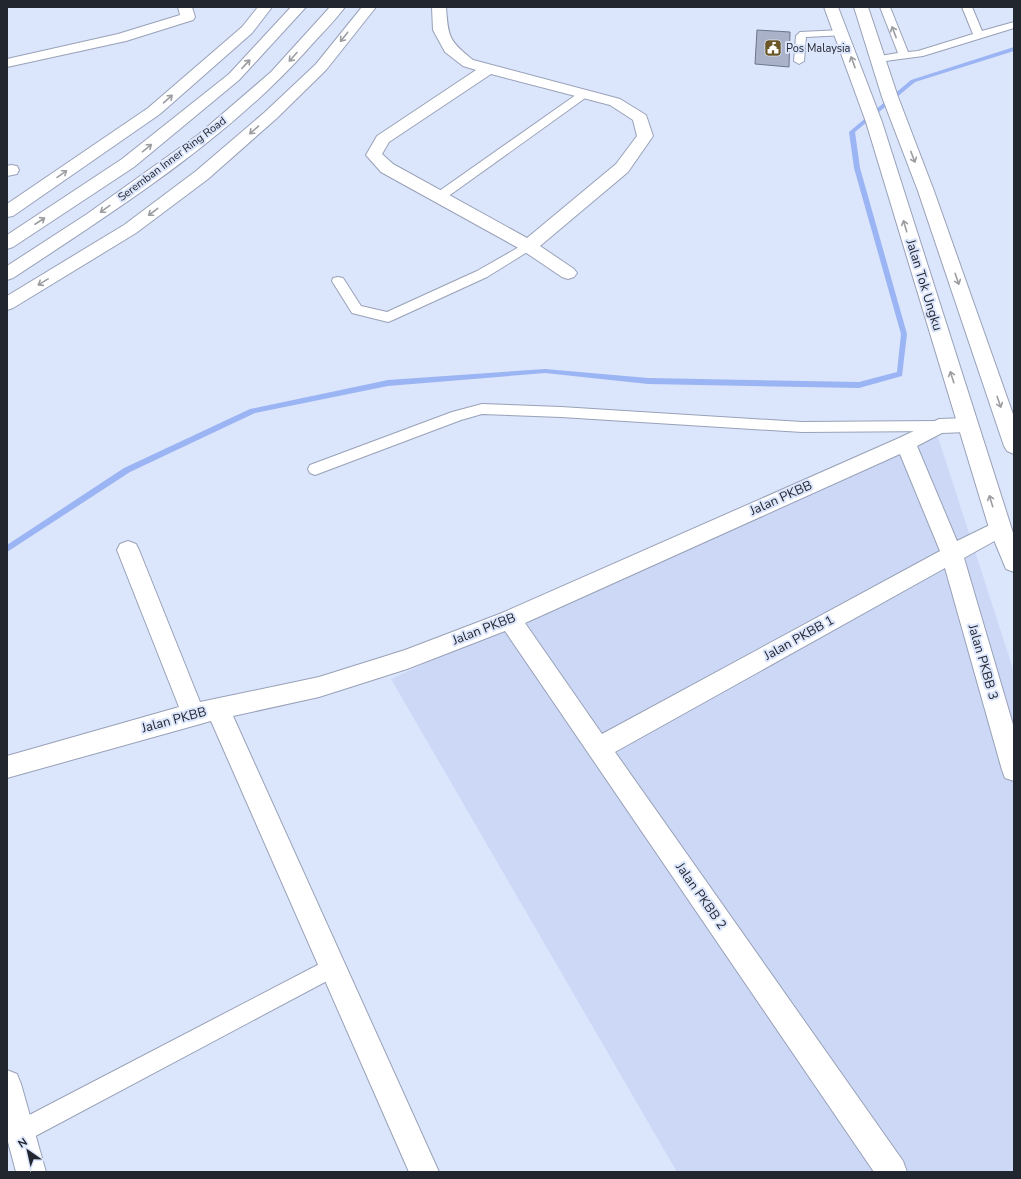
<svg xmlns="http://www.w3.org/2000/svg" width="1021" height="1179" font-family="'Nunito Sans',sans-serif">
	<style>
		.built { fill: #ccd8f6 }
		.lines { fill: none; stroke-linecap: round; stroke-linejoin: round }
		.stream { fill: #9bb4f3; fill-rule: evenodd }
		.building { fill: #a9b2c8; stroke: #6d758a }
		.lane-casing { stroke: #98a1b7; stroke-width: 2 }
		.street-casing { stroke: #98a1b7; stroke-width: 2 }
		.secondary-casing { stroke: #98a1b7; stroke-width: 2 }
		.primary-casing { stroke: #98a1b7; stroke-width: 2 }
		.lane { fill: #fff; fill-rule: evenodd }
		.street { fill: #fff; fill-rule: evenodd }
		.secondary { fill: #fff; fill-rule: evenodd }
		.primary { fill: #fff; fill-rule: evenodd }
		.oneway { stroke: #9c9da1 }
		.labels { text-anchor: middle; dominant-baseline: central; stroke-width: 4; stroke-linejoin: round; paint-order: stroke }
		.far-poi-label { font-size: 11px; fill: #22262e; stroke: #dbe5fc; text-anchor: start }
		.far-street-label { font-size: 11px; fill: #22262e; stroke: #dbe5fc }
		.street-label { font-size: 13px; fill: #22262e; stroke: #dbe5fc }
	</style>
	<rect width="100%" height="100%" fill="#dbe5fc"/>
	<path class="built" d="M 936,431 L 1014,672 L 1014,1172 L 677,1172 L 391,679 Z"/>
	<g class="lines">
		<path class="stream" d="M 1014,47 L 1014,51 L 915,82 L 855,132 L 860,168 L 907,334 L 902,376 L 859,388 L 648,384 L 545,373 L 388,386 L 255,413 L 130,472 L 7,552 L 7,545 L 124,468 L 250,409 L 388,380 L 545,369 L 648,378 L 859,382 L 897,372 L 901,334 L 854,168 L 849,132 L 911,80 Z"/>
	</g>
	<path class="building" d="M 757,30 L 790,32 L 789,67 L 755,64 Z"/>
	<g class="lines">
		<defs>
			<path id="lane" d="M 880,7 L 890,7 L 908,52 L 918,51 L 973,34 L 962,7 L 972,7 L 982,31 L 1014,22 L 1014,28 L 923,56 L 878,62 L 874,61 L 873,59 L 874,57 L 898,53 Z
				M 842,30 L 847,33 L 846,35 L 806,37 L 804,61 L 799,64 L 794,61 L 796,36 L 800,32 Z
				M 584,91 L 588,92 L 590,94 L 588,96 L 443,200 L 435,200 L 433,197 L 435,194 L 580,92 Z
				M 528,242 L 532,243 L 534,246 L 532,249 L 487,277 L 393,320 L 388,322 L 352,313 L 332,281 L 333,278 L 338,277 L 343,278 L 361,306 L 387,312 L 477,271 Z
				M 482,404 L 561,407 L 802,422 L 939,421 L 944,422 L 946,426 L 944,430 L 939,431 L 802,432 L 561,417 L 482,414 L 461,420 L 315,475 L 310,473 L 308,469 L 310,465 L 452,412 Z
				M 333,957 L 340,960 L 343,967 L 340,974 L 28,1140 L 20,1143 L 12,1140 L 9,1132 L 12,1124 Z"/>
			<path id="street" d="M 178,7 L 192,7 L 195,17 L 193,20 L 126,41 L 7,67 L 7,59 L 118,34 L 180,15 Z
				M 432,7 L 446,7 C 448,37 449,41 473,60 L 620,99 L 646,115 L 653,136 L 628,172 L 540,246 L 574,269 L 577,273 L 574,277 L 568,279 L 562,277 L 522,250 L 381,172 L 366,155 L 377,136 L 476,70 L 463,66 L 445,52 L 433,30 ZM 491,74 L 610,105 L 633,120 L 637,136 L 616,164 L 527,238 L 393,164 L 382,154 L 389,142 Z
				M 11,165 L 17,166 L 19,170 L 17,174 L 7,176 L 7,166 Z
				M 967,418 L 974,420 L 977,425 L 974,430 L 967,432 L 942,433 L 917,446 L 957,541 L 1000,520 L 1007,522 L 1011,528 L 1007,534 L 964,558 L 1014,728 L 1014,781 L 1005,778 L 1002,770 L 945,568 L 615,752 L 903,1161 L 907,1172 L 874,1172 L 505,631 L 407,669 L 319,697 L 233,716 L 439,1172 L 409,1172 L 211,721 L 7,778 L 7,756 L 179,707 L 117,550 L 120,544 L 128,541 L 136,544 L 139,550 L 200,702 L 319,677 L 405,650 L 502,613 L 899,438 L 939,419 ZM 900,454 L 940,551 L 602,734 L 525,623 Z
				M 7,1070 L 17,1074 L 21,1084 L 46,1172 L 16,1172 L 7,1138 Z"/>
			<path id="secondary" d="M 824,7 L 838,7 L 882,122 L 1014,536 L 1014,572 L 1006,569 L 989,528 L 866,122 Z
				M 854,7 L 868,7 L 898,97 L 934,191 L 1014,417 L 1014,454 L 1007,451 L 1004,446 L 918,191 L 882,97 Z"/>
			<path id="primary" d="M 258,7 L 272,7 L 252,33 L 160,114 L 13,216 L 7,217 L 7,204 L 148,108 L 242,27 Z
				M 291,7 L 306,7 L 239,80 L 134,167 L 13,247 L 7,249 L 7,235 L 122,159 L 229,74 Z
				M 330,7 L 345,7 C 334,22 319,36 307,50 C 224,142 116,210 13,278 L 7,280 L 7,266 L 87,214 L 199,134 L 271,72 Z
				M 362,7 L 376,7 L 326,70 L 277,118 L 208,179 L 136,233 L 13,308 L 7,310 L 7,296 L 124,225 L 196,171 L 265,112 L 316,64 Z"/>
		</defs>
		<use href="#lane" class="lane-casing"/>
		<use href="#street" class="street-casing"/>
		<use href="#secondary" class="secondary-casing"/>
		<use href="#primary" class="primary-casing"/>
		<use href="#lane" class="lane"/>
		<use href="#street" class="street"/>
		<use href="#secondary" class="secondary"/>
		<use href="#primary" class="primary"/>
	</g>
	<defs><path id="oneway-shaft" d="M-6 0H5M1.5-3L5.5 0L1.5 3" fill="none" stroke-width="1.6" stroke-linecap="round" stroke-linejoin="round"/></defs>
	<g class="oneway">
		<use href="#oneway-shaft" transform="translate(894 32) rotate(-111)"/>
		<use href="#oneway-shaft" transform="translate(344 37) rotate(129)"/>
		<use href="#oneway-shaft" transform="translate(293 57) rotate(132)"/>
		<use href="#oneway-shaft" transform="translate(853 62) rotate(-110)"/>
		<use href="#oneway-shaft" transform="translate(246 64) rotate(-47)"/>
		<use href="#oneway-shaft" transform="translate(168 99) rotate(-41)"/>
		<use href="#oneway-shaft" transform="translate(254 130) rotate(139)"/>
		<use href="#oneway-shaft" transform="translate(147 148) rotate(-39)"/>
		<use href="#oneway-shaft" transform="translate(913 157) rotate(69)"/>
		<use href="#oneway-shaft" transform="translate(62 174) rotate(-35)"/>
		<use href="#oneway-shaft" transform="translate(105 209) rotate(144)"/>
		<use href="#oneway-shaft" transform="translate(153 212) rotate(143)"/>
		<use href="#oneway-shaft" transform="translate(40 221) rotate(-33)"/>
		<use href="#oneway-shaft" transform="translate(905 226) rotate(-107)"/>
		<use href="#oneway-shaft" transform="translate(957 279) rotate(71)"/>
		<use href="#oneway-shaft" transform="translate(43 282) rotate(149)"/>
		<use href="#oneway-shaft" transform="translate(952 377) rotate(-108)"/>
		<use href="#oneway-shaft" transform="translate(999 402) rotate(71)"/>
		<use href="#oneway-shaft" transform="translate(991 501) rotate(-107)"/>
	</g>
	<defs>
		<symbol id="civic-square" viewBox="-11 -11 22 22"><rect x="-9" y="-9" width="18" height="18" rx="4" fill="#6b5625" stroke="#dbe5fc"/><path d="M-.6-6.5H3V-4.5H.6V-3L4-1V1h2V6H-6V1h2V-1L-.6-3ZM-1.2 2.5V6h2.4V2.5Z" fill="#fff"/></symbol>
	</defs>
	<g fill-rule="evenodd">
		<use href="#civic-square" x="763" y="38" width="20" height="20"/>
	</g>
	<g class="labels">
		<g class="far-poi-label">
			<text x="786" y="48">Pos Malaysia</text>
		</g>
		<g class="far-street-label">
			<text transform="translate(172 159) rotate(-37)">Seremban Inner Ring Road</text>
		</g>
		<g class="street-label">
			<text transform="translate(924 285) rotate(73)">Jalan Tok Ungku</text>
			<text transform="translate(781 498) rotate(-24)">Jalan PKBB</text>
			<text transform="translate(484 629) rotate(-21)">Jalan PKBB</text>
			<text transform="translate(799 638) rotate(-29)">Jalan PKBB 1</text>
			<text transform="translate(983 662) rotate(74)">Jalan PKBB 3</text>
			<text transform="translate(174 720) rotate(-15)">Jalan PKBB</text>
			<text transform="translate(701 896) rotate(55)">Jalan PKBB 2</text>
		</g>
	</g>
	<rect width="1021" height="1179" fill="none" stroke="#22262e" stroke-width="16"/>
	<g transform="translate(28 1151) rotate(326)" stroke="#dbe5fc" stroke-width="3" paint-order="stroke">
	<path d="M0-3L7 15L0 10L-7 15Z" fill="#22262e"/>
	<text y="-6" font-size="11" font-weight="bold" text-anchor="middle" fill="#22262e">N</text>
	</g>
</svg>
